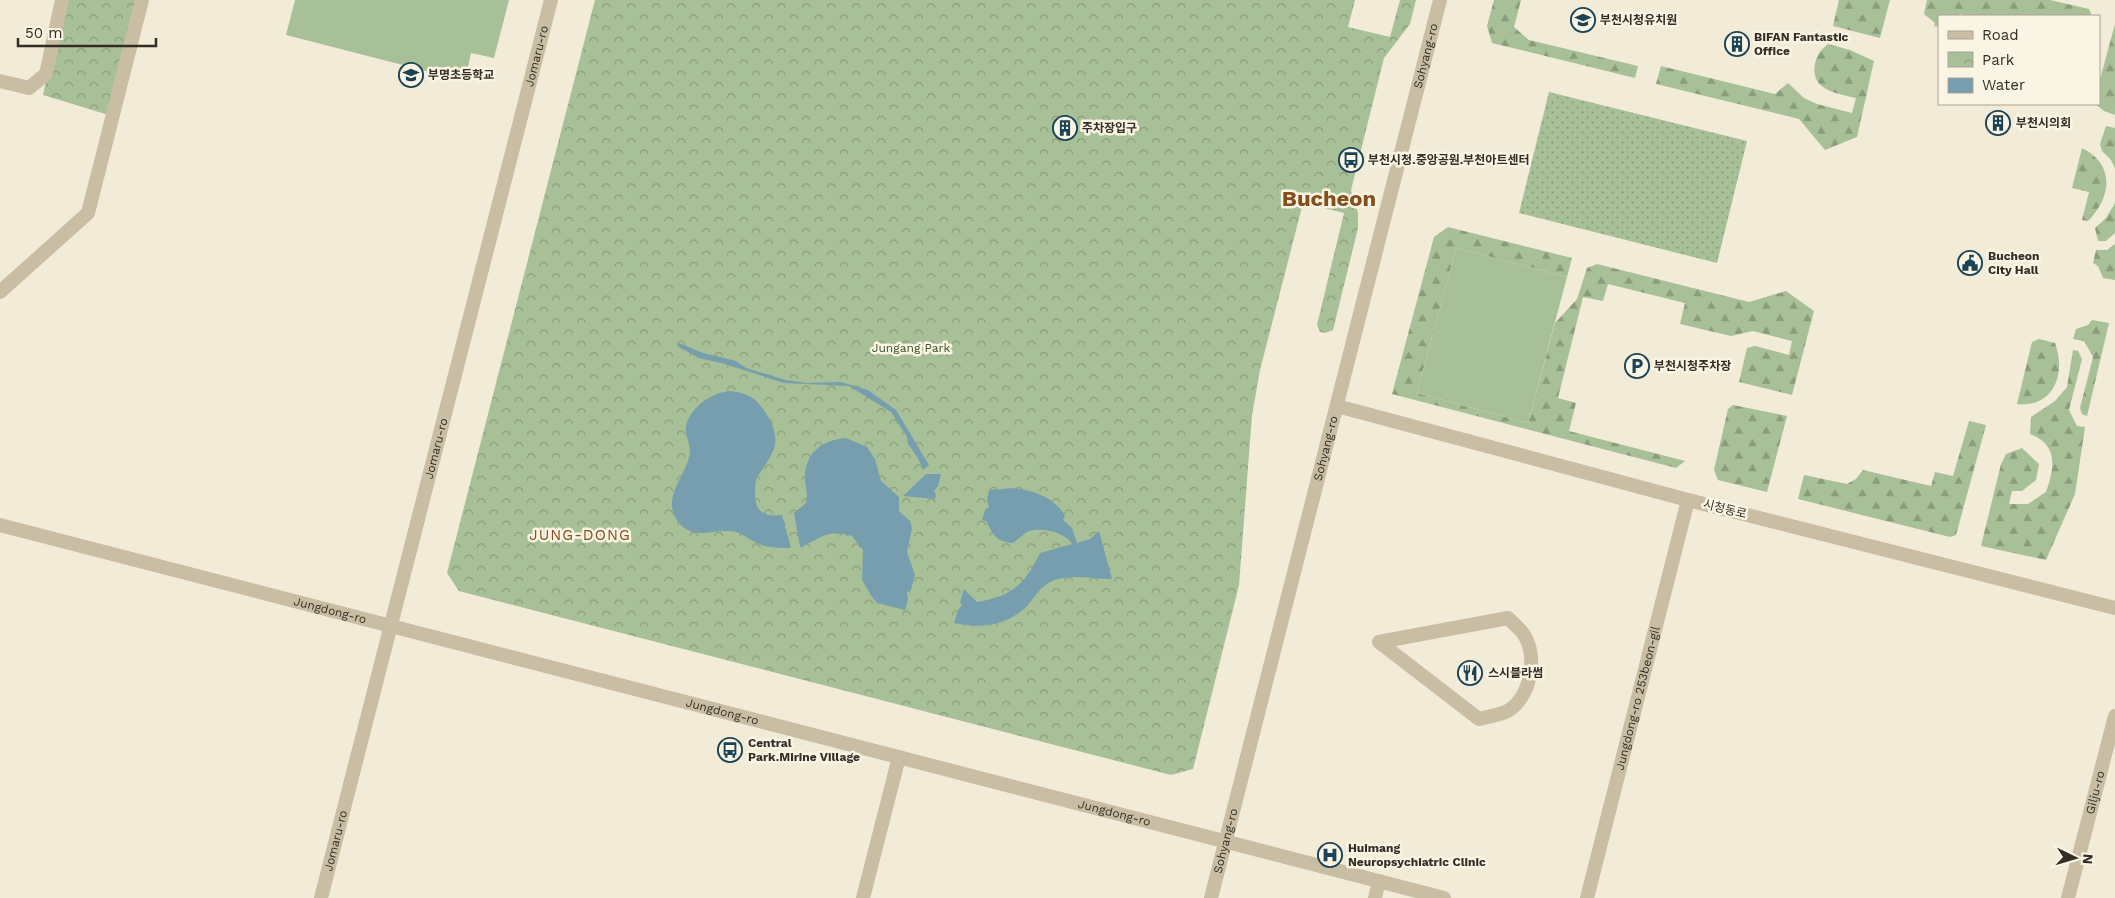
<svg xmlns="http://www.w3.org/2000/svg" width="2115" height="898" font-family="'Work Sans','Noto Sans KR',sans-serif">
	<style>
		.grass { fill: url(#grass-dots) }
		.forest { fill: url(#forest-firs) }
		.park { fill: url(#park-crowns) }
		.pitch { fill: #a8c097 }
		.water { fill: #769eae }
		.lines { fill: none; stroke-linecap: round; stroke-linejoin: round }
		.pedestrian { stroke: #c9bea3; stroke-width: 14 }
		.minor { stroke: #c9bea3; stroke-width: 14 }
		.tertiary { stroke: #c9bea3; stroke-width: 14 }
		.labels { text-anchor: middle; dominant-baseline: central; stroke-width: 5; stroke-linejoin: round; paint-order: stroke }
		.poi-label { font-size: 12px; font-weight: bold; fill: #342d25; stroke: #f9f4e3; text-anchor: start }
		.street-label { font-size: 12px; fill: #342d25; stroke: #f9f4e3 }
		.park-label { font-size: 12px; fill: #395229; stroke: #f9f4e3 }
		.quarter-label { font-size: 15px; letter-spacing: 1px; fill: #844f1d; stroke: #f9f4e3 }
		.town-label { font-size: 22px; font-weight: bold; fill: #844f1d; stroke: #f9f4e3 }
	</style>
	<defs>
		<pattern id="grass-dots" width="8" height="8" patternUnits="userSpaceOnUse" patternTransform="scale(1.25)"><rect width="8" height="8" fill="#a8c097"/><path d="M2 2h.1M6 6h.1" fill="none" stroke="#8a9c7b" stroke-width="1.8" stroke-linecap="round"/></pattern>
		<pattern id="forest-firs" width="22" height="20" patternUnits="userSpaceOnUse" patternTransform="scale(1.25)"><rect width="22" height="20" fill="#a8c097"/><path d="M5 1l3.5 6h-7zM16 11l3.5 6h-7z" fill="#8a9c7b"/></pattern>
		<pattern id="park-crowns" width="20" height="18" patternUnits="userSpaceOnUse" patternTransform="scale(1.25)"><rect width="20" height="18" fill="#a8c097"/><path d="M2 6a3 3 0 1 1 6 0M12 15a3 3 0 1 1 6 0" fill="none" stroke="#8a9c7b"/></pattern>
	</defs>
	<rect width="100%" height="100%" fill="#f1ebd7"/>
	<path class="grass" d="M 1549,92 L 1747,141 L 1717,263 L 1519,213 Z"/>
	<path class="forest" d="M 1494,0 L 1521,0 L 1514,27 L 1529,40 L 1638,66 L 1635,78 L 1492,43 L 1487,26 Z
		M 1839,0 L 1890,0 L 1880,38 L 1833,26 Z
		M 1927,0 L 2050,0 L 2089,9 L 2092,16 L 1969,16 L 1960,14 L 1959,16 L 1939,16 L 1939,27 L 1934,26 L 1935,23 L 1924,14 Z
		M 2115,24 L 2115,115 L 2104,111 L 2096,104 L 2099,104 L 2099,83 Z
		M 1828,44 L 1850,50 L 1874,61 L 1857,137 L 1825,150 L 1799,119 L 1656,84 L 1661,66 L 1775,94 L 1788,83 L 1804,98 L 1817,104 L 1852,113 L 1856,98 C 1836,93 1810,90 1815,64 C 1817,54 1821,50 1828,44 Z
		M 2106,126 L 2115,128 L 2115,168 L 2111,160 L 2102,151 L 2100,144 Z
		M 2082,148 C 2115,164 2112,197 2088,221 L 2082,220 L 2089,192 L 2072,188 Z
		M 2115,203 L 2115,233 L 2106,241 L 2098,241 L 2095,228 L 2106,218 Z
		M 1448,227 L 1572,258 L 1567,277 L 1456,248 L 1417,393 L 1528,423 L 1555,323 L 1577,299 L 1587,268 L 1597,264 L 1749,302 L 1786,291 L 1814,311 L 1792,395 L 1739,382 L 1747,348 L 1755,346 L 1789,355 L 1792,341 L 1753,331 L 1731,336 L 1680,324 L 1685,303 L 1608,284 L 1603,301 L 1583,297 L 1558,398 L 1576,403 L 1569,431 L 1685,461 L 1676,468 L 1392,394 L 1434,237 Z
		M 2115,244 L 2115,280 L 2103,278 L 2098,266 L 2093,263 L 2096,250 L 2107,250 Z
		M 2092,320 L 2109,323 L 2087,416 L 2082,414 L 2080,408 L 2093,357 L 2084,341 L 2073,339 L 2076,329 L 2088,325 Z
		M 2039,339 L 2055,343 C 2066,372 2055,408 2017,404 L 2032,342 Z
		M 2073,350 L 2078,351 L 2082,359 L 2069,410 L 2077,426 L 2085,427 L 2075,494 L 2046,560 L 1981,546 L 2001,464 L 2006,454 L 2022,448 L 2039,464 L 2036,480 L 2022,491 L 2012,491 L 2009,504 L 2028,504 L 2046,492 C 2055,467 2058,445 2030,434 L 2031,417 L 2055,401 L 2067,387 Z
		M 1733,405 L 1787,416 L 1767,492 L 1718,480 L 1714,470 L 1728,409 Z
		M 1969,421 L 1986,425 L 1956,535 L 1950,537 L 1798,499 L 1804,475 L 1847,484 L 1856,479 L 1863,470 L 1931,486 L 1935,472 L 1953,476 Z"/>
	<path class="park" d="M 63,0 L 142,0 L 112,116 L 43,95 Z
		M 595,0 L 1355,0 L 1348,27 L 1390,37 L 1400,0 L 1416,0 L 1410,24 L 1384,58 L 1351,190 L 1358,213 L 1358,228 L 1333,330 L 1325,333 L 1320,332 L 1317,325 L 1344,213 L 1303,203 L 1260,370 L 1252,415 L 1239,585 L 1193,769 L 1171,775 L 459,591 L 447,573 Z"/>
	<path class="pitch" d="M 295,0 L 509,0 L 494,58 L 471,53 L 465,81 L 286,35 Z
		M 1456,248 L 1567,277 L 1528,423 L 1417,393 Z"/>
	<path class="water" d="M 679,343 L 703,353 L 736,361 L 746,368 L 786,380 L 806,383 L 841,382 L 868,390 L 896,410 L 929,465 L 923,470 L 918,458 L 908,444 L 907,437 L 891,412 L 849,386 L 784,383 L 725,364 L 699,358 L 677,346 Z
		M 728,391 C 744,392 754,396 763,409 C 771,419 777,433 775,445 C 772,457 764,466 758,476 C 755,481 755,488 755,494 C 755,513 766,517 782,515 L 791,548 C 779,548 767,548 757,543 C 748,539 740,531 729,531 C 711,530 694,540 679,523 C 659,498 687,477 690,452 C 690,442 683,432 687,422 C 694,405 711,394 728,391 Z
		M 846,438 L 867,447 L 875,459 L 881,481 L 899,497 L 899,511 L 910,521 L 912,528 L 907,552 L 915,575 L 911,590 L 907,592 L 908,600 L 905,610 L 877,603 L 872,597 L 862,580 L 863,550 L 852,536 C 823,529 824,538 800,547 L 794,513 L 806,503 C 808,495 806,488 805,480 C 804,454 821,440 846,438 Z
		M 926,474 L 941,474 L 938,486 L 934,491 L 936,495 L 935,499 L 903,496 Z
		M 1014,488 C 1034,490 1055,498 1065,516 L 1063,520 L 1072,528 L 1077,543 L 1090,539 L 1099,531 L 1112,579 C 1091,579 1069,573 1050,582 C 1041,587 1035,596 1029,604 C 1008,626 983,629 954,623 L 958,610 L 962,605 L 960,602 L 964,589 L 977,602 C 1013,596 1024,585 1040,553 L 1072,544 C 1066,532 1041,527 1029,531 C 1023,534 1018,539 1013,543 C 997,542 993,535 986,521 L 982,520 L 985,510 L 989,507 L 987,500 L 989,490 Z"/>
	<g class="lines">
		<path class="pedestrian" d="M 0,292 L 88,213 L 142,0
			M 1508,618 C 1513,623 1518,627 1522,632 C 1538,652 1532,692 1512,708 C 1504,715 1490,716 1479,719 L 1379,642 Z
			M 863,898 L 899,757"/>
		<g class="minor">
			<path d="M 0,81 L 29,88 L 46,74 L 62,0"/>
			<path d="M 1337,406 L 1688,500 L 2115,608"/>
			<path d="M 1375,898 L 1379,881"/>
			<path id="s1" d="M 1587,898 L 1688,500"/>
		</g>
		<g class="tertiary">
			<path id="s2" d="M 0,525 L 1444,898"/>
			<path id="s3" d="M 321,898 L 551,0"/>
			<path id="s4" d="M 1211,898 L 1440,0"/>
			<path id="s5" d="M 2068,898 L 2115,716"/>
		</g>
	</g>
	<defs>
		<symbol id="school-ring" viewBox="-11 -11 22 22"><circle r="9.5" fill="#f9f4e3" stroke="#1a4356" stroke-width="1.5"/><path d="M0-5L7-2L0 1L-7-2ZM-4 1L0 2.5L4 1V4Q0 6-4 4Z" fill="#1a4356"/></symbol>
		<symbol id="building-ring" viewBox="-11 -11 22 22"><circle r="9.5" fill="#f9f4e3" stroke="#1a4356" stroke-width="1.5"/><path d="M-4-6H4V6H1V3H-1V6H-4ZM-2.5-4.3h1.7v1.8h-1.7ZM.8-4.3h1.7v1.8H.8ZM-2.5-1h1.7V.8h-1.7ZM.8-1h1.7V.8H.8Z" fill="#1a4356"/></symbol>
		<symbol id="bus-ring" viewBox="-11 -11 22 22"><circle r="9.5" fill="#f9f4e3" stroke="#1a4356" stroke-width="1.5"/><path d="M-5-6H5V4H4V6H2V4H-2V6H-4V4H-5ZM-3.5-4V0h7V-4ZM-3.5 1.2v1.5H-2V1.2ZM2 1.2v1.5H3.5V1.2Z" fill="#1a4356"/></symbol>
		<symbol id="civic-ring" viewBox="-11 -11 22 22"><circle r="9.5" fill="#f9f4e3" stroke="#1a4356" stroke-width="1.5"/><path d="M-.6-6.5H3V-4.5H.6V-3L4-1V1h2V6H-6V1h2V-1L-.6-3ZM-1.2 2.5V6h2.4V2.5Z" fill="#1a4356"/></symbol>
		<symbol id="parking-ring" viewBox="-11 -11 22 22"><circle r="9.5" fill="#f9f4e3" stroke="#1a4356" stroke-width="1.5"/><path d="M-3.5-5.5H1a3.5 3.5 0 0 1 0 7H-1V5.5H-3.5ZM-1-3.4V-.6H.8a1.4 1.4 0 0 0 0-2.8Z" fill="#1a4356"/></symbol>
		<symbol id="restaurant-ring" viewBox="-11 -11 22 22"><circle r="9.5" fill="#f9f4e3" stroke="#1a4356" stroke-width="1.5"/><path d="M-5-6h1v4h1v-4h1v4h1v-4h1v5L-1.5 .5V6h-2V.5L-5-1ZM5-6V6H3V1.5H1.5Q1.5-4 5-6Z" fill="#1a4356"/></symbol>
		<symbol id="hospital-ring" viewBox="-11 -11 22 22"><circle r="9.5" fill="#f9f4e3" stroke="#1a4356" stroke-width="1.5"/><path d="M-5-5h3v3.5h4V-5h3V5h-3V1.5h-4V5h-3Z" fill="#1a4356"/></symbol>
	</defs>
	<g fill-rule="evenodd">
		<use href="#school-ring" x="1569" y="6" width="28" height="28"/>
		<use href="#building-ring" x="1723" y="30" width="28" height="28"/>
		<use href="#school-ring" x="397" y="61" width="28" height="28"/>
		<use href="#building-ring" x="1984" y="109" width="28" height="28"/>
		<use href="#building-ring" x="1051" y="114" width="28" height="28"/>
		<use href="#bus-ring" x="1337" y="146" width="28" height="28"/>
		<use href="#civic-ring" x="1956" y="249" width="28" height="28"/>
		<use href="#parking-ring" x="1623" y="352" width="28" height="28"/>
		<use href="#restaurant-ring" x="1456" y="659" width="28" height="28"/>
		<use href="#bus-ring" x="716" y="736" width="28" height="28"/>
		<use href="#hospital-ring" x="1316" y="841" width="28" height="28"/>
	</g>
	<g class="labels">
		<g class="poi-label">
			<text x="1600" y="20">부천시청유치원</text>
			<text x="1754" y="37">BIFAN Fantastic<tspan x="1754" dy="14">Office</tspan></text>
			<text x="428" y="75">부명초등학교</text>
			<text x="2016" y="123">부천시의회</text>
			<text x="1082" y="128">주차장입구</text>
			<text x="1368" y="160">부천시청.중앙공원.부천아트센터</text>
			<text x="1988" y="256">Bucheon<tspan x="1988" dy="14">City Hall</tspan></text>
			<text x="1654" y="366">부천시청주차장</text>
			<text x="1488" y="673">스시블라썸</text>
			<text x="748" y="743">Central<tspan x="748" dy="14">Park.Mirine Village</tspan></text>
			<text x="1348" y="848">Huimang<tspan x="1348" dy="14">Neuropsychiatric Clinic</tspan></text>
		</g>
		<g class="street-label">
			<text stroke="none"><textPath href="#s3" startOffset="869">Jomaru-ro</textPath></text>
			<text stroke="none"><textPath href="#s4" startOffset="869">Sohyang-ro</textPath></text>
			<text stroke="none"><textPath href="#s3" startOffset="464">Jomaru-ro</textPath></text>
			<text stroke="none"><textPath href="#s4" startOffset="464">Sohyang-ro</textPath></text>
			<text transform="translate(1725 509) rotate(14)">시청동로</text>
			<text stroke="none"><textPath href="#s2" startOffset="341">Jungdong-ro</textPath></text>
			<text stroke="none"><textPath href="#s1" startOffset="206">Jungdong-ro 253beon-gil</textPath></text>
			<text stroke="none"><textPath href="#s2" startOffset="746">Jungdong-ro</textPath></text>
			<text stroke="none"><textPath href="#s5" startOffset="109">Gilju-ro</textPath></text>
			<text stroke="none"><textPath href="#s2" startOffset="1151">Jungdong-ro</textPath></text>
			<text stroke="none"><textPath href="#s3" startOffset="59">Jomaru-ro</textPath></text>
			<text stroke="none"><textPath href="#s4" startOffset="59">Sohyang-ro</textPath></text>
		</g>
		<g class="park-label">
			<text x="911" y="348">Jungang Park</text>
		</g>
		<g class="quarter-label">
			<text x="580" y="535">JUNG-DONG</text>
		</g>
		<g class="town-label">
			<text x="1329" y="198">Bucheon</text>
		</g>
	</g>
	<rect x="1938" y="15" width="162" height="90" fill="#f9f4e3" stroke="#aaa497"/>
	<rect x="1948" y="31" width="25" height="8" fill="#c9bea3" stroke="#aaa497"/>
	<text x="1982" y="40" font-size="15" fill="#342d25">Road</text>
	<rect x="1948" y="52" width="25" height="15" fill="url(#park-crowns)" stroke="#aaa497"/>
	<text x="1982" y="65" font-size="15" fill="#342d25">Park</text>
	<rect x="1948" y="78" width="25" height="15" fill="#769eae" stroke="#aaa497"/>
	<text x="1982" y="90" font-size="15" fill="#342d25">Water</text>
	<g transform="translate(2075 858) rotate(95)" stroke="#f9f4e3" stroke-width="4" paint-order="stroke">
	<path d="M0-4L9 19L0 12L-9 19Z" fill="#342d25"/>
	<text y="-8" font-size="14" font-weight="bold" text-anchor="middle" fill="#342d25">N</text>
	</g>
	<path d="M18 38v8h138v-8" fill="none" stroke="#342d25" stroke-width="2.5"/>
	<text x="25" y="38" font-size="15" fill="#342d25" stroke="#f9f4e3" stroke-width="4" paint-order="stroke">50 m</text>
</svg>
